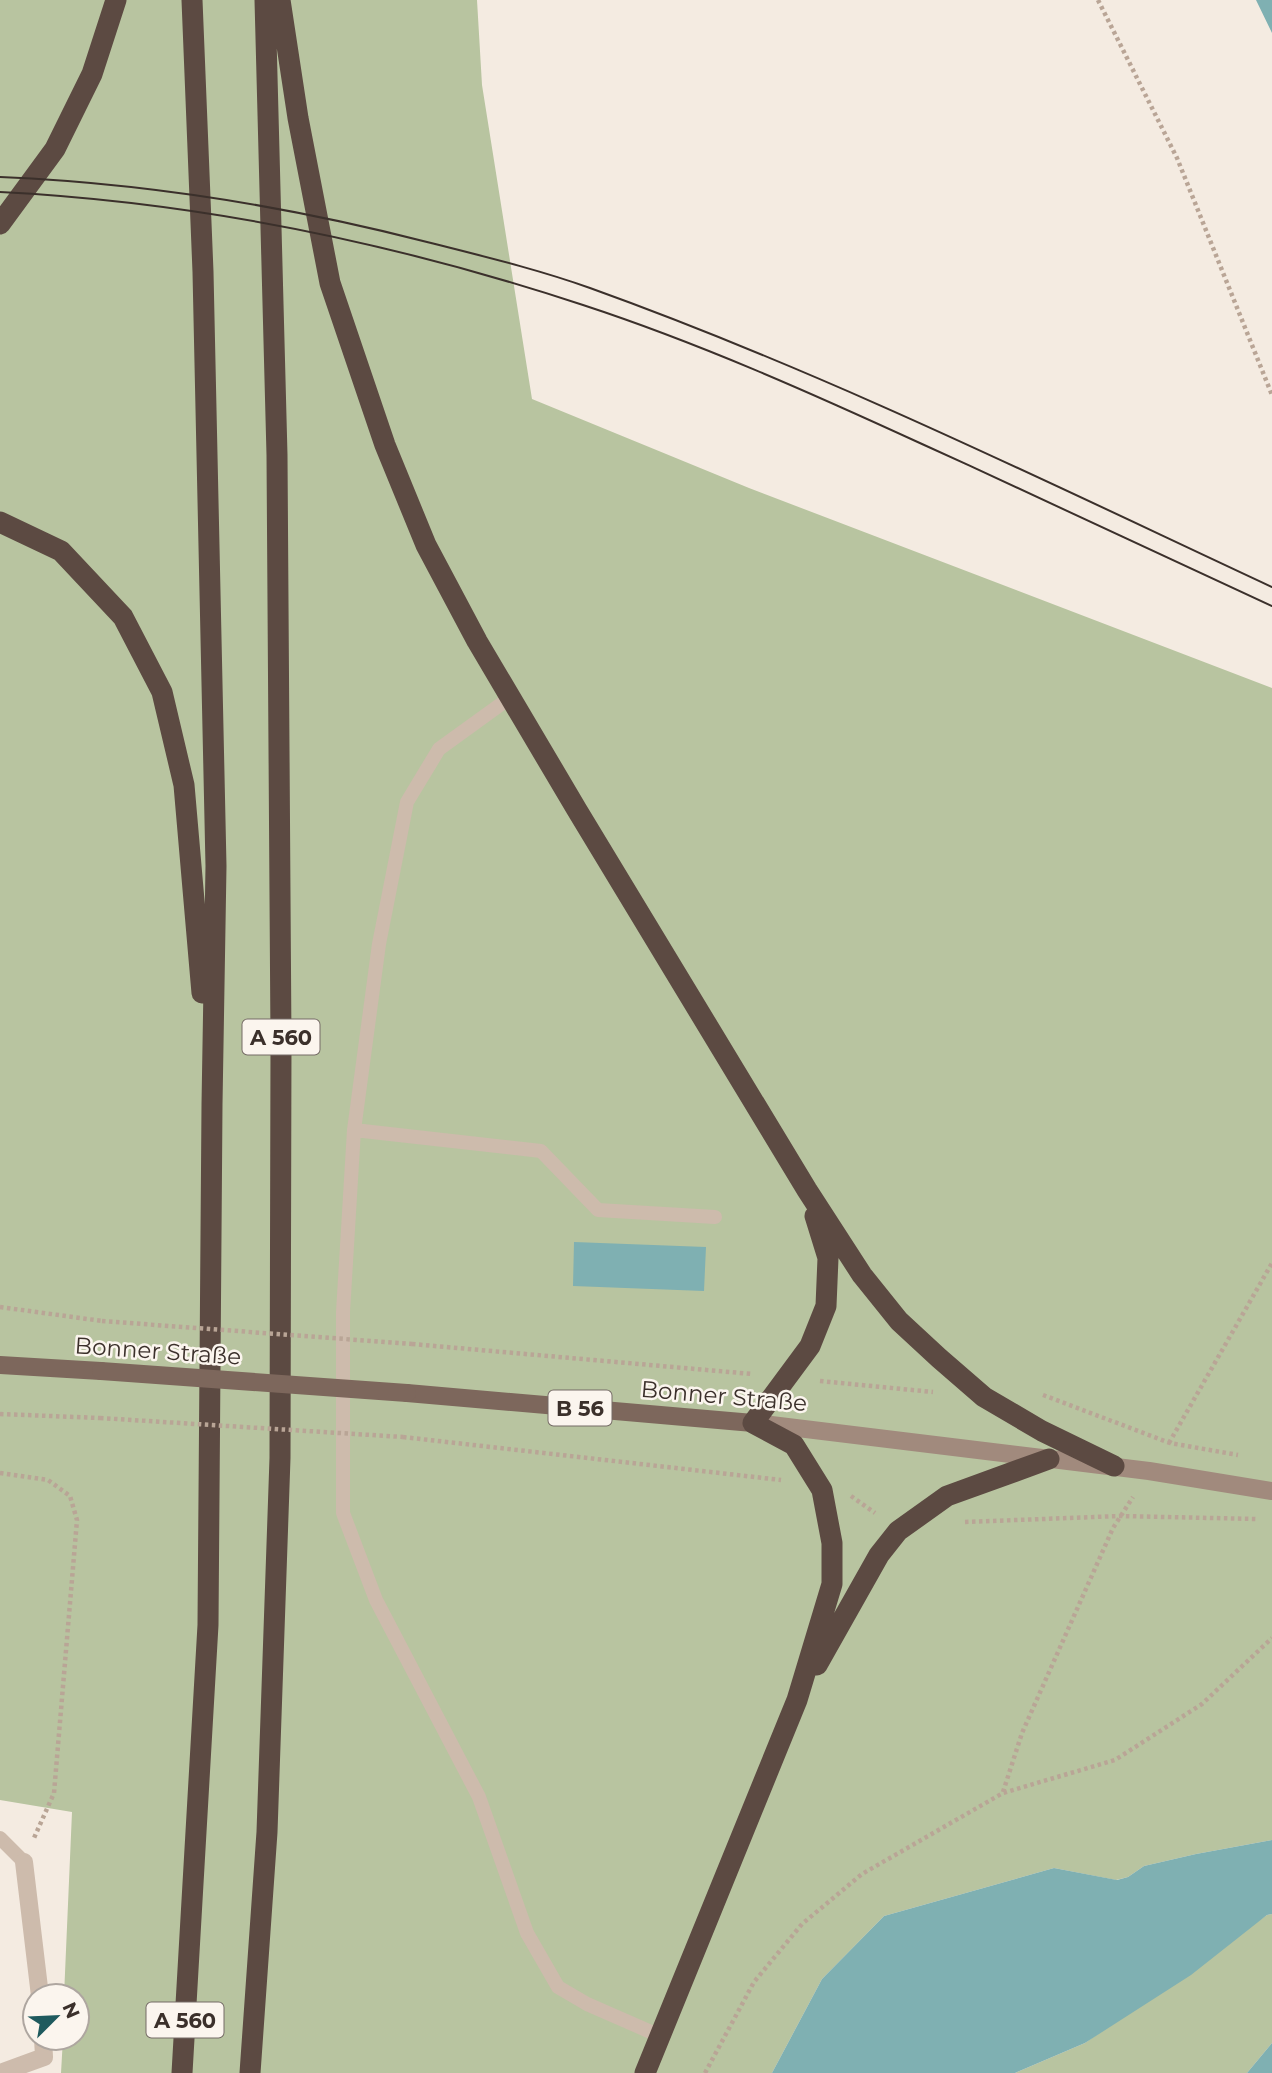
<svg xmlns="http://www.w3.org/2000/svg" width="1272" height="2073" font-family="Montserrat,sans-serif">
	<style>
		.green { fill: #b8c4a0 }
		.water { fill: #7fb0b2 }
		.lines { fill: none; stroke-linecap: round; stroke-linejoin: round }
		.path { stroke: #b9a596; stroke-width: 4.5; stroke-dasharray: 3.5 3.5; stroke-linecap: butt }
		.service { stroke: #cdbbac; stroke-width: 14 }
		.minor { stroke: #cdbbac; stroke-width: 18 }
		.secondary { stroke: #a18a7d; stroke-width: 18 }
		.primary { stroke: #7d675c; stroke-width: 18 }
		.motorway { stroke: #5c4a42; stroke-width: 21 }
		.tram { stroke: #3b302b; stroke-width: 2 }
		.path-bridge { stroke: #b9a596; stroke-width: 4.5; stroke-dasharray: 3.5 3.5; stroke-linecap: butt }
		.primary-bridge { stroke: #7d675c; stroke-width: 18 }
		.labels { text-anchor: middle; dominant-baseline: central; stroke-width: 5; stroke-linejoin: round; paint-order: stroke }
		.shield { fill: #fbf5ee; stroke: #756b66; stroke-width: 2 }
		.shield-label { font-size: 21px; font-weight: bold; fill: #3b302b }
		.street-label { font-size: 23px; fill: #3b302b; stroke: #fbf5ee }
	</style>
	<rect width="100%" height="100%" fill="#f4ebe1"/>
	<path class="green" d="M 0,0 L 477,0 L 482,85 L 532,399 L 749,488 L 1272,688 L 1272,1840 L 1196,1854 L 1144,1866 L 1128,1877 L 1116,1880 L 1054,1868 L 884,1916 L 822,1979 L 772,2073 L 61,2073 L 63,2038 L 77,2038 L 77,1996 L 64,1996 L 72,1812 L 0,1800 Z
		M 1272,1914 L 1272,2043 L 1247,2073 L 1015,2073 L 1085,2043 L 1267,1915 Z"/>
	<path class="water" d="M 1256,0 L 1272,0 L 1272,33 Z
		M 574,1242 L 706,1247 L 704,1291 L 573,1286 Z
		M 1272,1840 L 1272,1914 L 1267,1915 L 1191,1975 L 1085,2043 L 1015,2073 L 772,2073 L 822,1979 L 884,1916 L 1054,1868 L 1117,1880 L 1128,1877 L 1144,1866 L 1196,1854 Z
		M 1272,2043 L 1272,2073 L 1247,2073 Z"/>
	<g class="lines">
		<path class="path" d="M 1098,0 L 1177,158 L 1272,395
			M 0,1307 L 102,1321
			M 412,1344 L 752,1374
			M 820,1381 L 933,1392
			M 1043,1395 L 1170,1443 L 1238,1455
			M 0,1414 L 100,1418
			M 403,1437 L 781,1480
			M 1169,1443 L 1272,1263
			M 0,1473 L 48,1480 L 70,1496 L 77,1520 L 54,1793 L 34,1838
			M 851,1496 L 875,1513
			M 965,1522 L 1120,1516 L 1257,1519
			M 1003,1792 L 1022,1733 L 1113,1528 L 1133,1497
			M 705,2073 L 754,1982 L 802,1924 L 862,1874 L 1003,1793 L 1115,1760 L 1202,1704 L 1272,1638"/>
		<path class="service" d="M 511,697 L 439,749 L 407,802 L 379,944 L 354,1130 L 343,1312 L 343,1513 L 376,1600 L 479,1797 L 527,1933 L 558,1987 L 587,2004 L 660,2036
			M 354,1130 L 541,1151 L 598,1210 L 715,1217
			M 0,1838 L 24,1862"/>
		<path class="minor" d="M 24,1862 L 40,1996
			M 0,2073 L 44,2057 L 43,2038"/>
		<path class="secondary" d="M 756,1423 L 1149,1471 L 1272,1491"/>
		<path class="primary" d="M 0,1365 L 101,1371
			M 407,1393 L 753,1423"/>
		<path class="motorway" d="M 280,0 L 298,118 L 330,283 L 385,445 L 426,545 L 477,641 L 577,810 L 807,1190 L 862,1275 L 899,1321 L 939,1358 L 984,1397 L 1042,1431 L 1114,1466
			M 0,224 L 55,149 L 92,74 L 116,0
			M 0,522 L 61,551 L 123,617 L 162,692 L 184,785 L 202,993
			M 817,1665 L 879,1555 L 898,1531 L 947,1496 L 1049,1459
			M 182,2073 L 208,1625 L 212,1105 L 216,866 L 203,272 L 192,0
			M 250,2073 L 267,1832 L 280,1458 L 281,1041 L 277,455 L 265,0
			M 645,2073 L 797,1700 L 832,1584 L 832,1543 L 822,1490 L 794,1445 L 753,1423 L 810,1346 L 826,1306 L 828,1258 L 815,1216"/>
		<path class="tram" d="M 0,177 C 145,183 287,206 427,242 C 482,256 537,269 590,288 C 824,372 1047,482 1272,587
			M 0,192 C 198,202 395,243 583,305 C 699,343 811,393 922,444 C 1039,497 1155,552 1272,606"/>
		<path class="path-bridge" d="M 102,1321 L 412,1344
			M 100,1418 L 403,1437"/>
		<path class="primary-bridge" d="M 101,1371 L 407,1393"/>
	</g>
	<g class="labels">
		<g class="shield">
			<rect x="242.5" y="1019.5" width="77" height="35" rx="5"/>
			<rect x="548.5" y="1390.5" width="63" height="35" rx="5"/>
			<rect x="146.5" y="2002.5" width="77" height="35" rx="5"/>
		</g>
		<g class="shield-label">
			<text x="281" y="1037">A 560</text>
			<text x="580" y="1408">B 56</text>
			<text x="185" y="2020">A 560</text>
		</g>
		<g class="street-label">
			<text transform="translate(158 1351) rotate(4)">Bonner Straße</text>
			<text transform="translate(724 1396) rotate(5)">Bonner Straße</text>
		</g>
	</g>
	<g transform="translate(56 2017) rotate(66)"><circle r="33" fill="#fbf5ee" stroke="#aea6a0" stroke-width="2"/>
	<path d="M0-5L12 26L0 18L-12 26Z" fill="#1f5a5e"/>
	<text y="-10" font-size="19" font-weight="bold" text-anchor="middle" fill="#3b302b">N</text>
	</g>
</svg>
